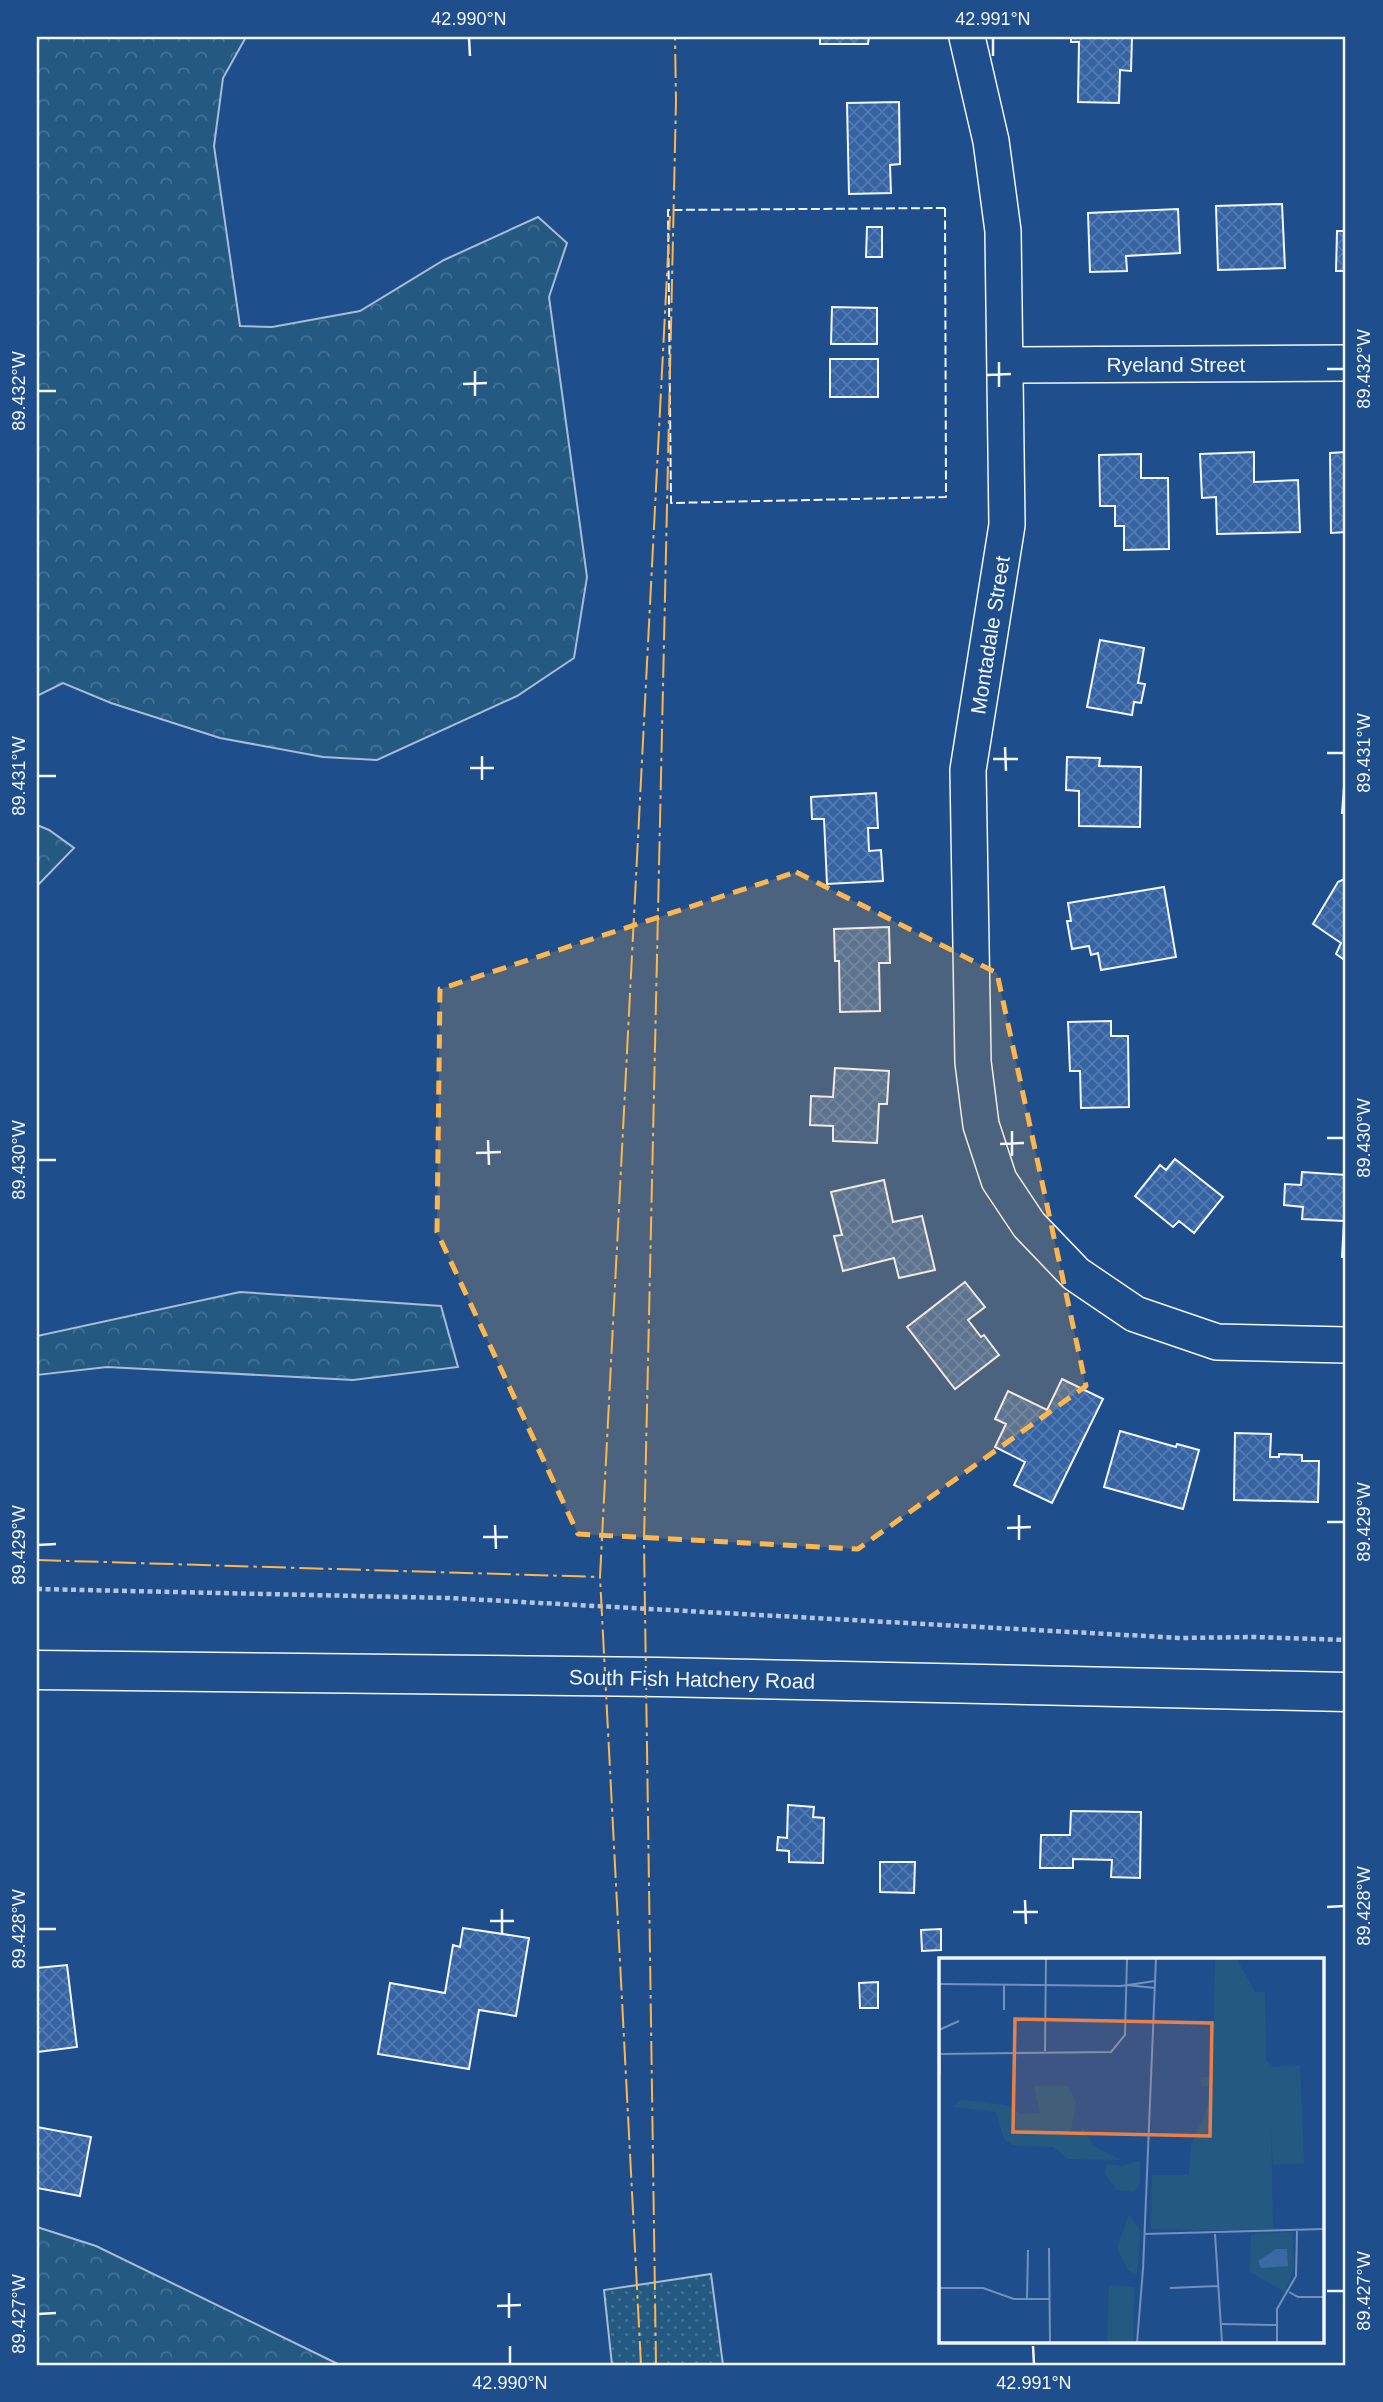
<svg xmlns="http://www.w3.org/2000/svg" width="1383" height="2402" font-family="Helvetica,sans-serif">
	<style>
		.grass { fill: url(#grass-dots); stroke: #a8bbd7; stroke-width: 2 }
		.forest { fill: url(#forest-crowns); stroke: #a8bbd7; stroke-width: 2 }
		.building { fill: url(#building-cross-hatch); stroke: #f2f6ff; stroke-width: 2 }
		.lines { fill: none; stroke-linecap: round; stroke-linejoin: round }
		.minor-casing { stroke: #f2f6ff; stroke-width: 38 }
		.major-casing { stroke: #f2f6ff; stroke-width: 41 }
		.path { stroke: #b3c4dc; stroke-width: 4.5; stroke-dasharray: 5 3.5; stroke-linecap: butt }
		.minor { stroke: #1f4e8c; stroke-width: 35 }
		.major { stroke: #1f4e8c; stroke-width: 38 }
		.fence { stroke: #f2f6ff; stroke-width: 2; stroke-dasharray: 9 3.5; stroke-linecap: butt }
		.power { stroke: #ffb74d; stroke-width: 2; stroke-dasharray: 24 5 3.5 5; stroke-linecap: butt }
		.marked { fill: #ffb74d; fill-opacity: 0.2; stroke: #ffb74d; stroke-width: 5; stroke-dasharray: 14 9; stroke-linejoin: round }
		.ticks { fill: none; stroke: #f2f6ff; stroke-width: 2.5 }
		.labels { text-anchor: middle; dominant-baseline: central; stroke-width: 5; stroke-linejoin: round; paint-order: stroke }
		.street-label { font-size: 21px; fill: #f2f6ff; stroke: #1f4e8c }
		.inset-road { fill: none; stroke: #7391ba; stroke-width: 2 }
		.view { fill: #ea8049; fill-opacity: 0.15; stroke: #ea8049; stroke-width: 3.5 }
		.inset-edge { fill: none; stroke: #f2f6ff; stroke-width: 3.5 }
		.neatline { fill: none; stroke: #f2f6ff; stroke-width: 2.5 }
		.ticks-label { font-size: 18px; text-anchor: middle; fill: #f2f6ff }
	</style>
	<defs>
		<pattern id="grass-dots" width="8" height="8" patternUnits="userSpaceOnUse" patternTransform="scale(1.75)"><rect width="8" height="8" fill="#245a82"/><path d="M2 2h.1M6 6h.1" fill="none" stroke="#447295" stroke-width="1.8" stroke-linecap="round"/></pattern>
		<pattern id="forest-crowns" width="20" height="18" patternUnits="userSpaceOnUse" patternTransform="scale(1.75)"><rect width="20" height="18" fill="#245a82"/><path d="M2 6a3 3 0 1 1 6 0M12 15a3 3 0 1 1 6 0" fill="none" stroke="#447295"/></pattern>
		<pattern id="building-cross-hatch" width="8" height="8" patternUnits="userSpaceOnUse" patternTransform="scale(1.75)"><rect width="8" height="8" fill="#3563a3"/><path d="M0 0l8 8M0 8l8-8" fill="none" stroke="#537ab1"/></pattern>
	</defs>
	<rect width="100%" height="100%" fill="#1f4e8c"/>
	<path class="grass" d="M 711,2274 L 723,2365 L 612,2365 L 604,2290 Z"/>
	<path class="forest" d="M 37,37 L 246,37 L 223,78 L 214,146 L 240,326 L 272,327 L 360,311 L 444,260 L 538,217 L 567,243 L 549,297 L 587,577 L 574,658 L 517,696 L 377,760 L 323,757 L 220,738 L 111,703 L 63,683 L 37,696 Z
		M 37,825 L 49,830 L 74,848 L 37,886 Z
		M 240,1292 L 441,1306 L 458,1367 L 353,1380 L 107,1367 L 37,1375 L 37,1336 Z
		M 37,2227 L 96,2246 L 340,2365 L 37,2365 Z"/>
	<path class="building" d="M 820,37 L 869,37 L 868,44 L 820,44 Z
		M 1071,37 L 1132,37 L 1131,71 L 1120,70 L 1119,103 L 1078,102 L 1079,42 L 1071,42 Z
		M 899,102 L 900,164 L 890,165 L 891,193 L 849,194 L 847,103 Z
		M 1282,204 L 1285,268 L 1218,270 L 1216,206 Z
		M 1344,208 L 1346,208 L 1346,271 L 1336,271 L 1337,231 L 1344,231 Z
		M 1178,209 L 1180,253 L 1126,256 L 1127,271 L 1090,272 L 1088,213 Z
		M 867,227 L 882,227 L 882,257 L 866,257 Z
		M 832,307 L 877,308 L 877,344 L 831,344 Z
		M 830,359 L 878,359 L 878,397 L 830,397 Z
		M 1254,452 L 1254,482 L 1298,480 L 1300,532 L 1217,534 L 1216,497 L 1202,498 L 1200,454 Z
		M 1346,452 L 1346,532 L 1331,533 L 1330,453 Z
		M 1141,454 L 1141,478 L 1168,478 L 1169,549 L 1124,550 L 1124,526 L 1115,526 L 1115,506 L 1100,506 L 1099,455 Z
		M 1100,640 L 1144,648 L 1138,683 L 1145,684 L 1141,703 L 1134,702 L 1132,715 L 1087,707 Z
		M 1067,757 L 1100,758 L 1099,766 L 1141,767 L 1140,827 L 1079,826 L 1079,791 L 1066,790 Z
		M 1346,771 L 1346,813 L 1342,813 L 1345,773 Z
		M 876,793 L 878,828 L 868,828 L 869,851 L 881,850 L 883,881 L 827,884 L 824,819 L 812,819 L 811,797 Z
		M 1346,878 L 1346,961 L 1336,954 L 1341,943 L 1313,924 L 1338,882 Z
		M 1164,887 L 1176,957 L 1101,970 L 1098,953 L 1091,955 L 1089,946 L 1072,949 L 1067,921 L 1071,921 L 1068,903 Z
		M 889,927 L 890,963 L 879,963 L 880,1011 L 840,1012 L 839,961 L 835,961 L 834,929 Z
		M 1111,1021 L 1111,1036 L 1128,1036 L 1129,1107 L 1081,1108 L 1080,1071 L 1070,1071 L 1068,1022 Z
		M 835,1068 L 889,1071 L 887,1104 L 879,1104 L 877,1143 L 833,1141 L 833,1126 L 810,1125 L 811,1096 L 833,1097 Z
		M 1175,1159 L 1223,1197 L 1194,1233 L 1179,1221 L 1173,1227 L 1135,1196 L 1160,1165 L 1166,1170 Z
		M 1302,1172 L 1346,1175 L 1346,1257 L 1342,1257 L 1344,1221 L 1302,1219 L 1303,1207 L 1284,1205 L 1285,1184 L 1301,1185 Z
		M 884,1180 L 893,1222 L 922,1216 L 935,1270 L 899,1278 L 894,1258 L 843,1271 L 834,1236 L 842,1235 L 831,1192 Z
		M 965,1282 L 985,1307 L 968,1320 L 981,1337 L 984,1335 L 999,1355 L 955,1389 L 907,1327 Z
		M 1062,1379 L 1103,1399 L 1052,1503 L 1014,1485 L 1025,1462 L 995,1447 L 1006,1424 L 995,1419 L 1008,1391 L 1047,1410 Z
		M 1120,1431 L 1176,1447 L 1177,1444 L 1199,1450 L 1183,1509 L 1104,1487 Z
		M 1235,1433 L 1271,1434 L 1270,1457 L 1279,1457 L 1279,1454 L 1302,1455 L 1302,1461 L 1319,1461 L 1318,1502 L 1234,1500 Z
		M 788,1805 L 814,1807 L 813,1817 L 824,1818 L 823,1863 L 789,1862 L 789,1851 L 777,1850 L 778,1837 L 787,1838 Z
		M 1071,1811 L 1141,1812 L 1140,1878 L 1111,1877 L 1112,1860 L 1073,1859 L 1073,1868 L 1040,1868 L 1041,1835 L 1070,1835 Z
		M 880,1862 L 915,1862 L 914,1893 L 880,1892 Z
		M 463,1928 L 529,1938 L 516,2016 L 479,2010 L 469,2069 L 378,2054 L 390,1983 L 445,1993 L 453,1945 L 460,1947 Z
		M 941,1929 L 941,1950 L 922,1951 L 921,1930 Z
		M 67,1965 L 77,2047 L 37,2052 L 37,1968 Z
		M 878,1982 L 878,2008 L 860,2008 L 859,1983 Z
		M 37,2127 L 91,2137 L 80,2196 L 37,2188 Z"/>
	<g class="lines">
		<defs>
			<path id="minor" d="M 967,37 L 991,141 L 1003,231 L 1007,525 L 968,770 L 973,1062 L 981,1125 L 999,1180 L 1029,1225 L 1076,1274 L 1135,1314 L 1217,1342 L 1346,1345
				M 1005,365 L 1346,363"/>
			<path id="major" d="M 37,1670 L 658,1677 L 1346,1692"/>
		</defs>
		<use href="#minor" class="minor-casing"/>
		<use href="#major" class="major-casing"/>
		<path class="path" d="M 37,1589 L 449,1598 L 1181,1638 L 1255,1637 L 1346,1640"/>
		<use href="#minor" class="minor"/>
		<use href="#major" class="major"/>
		<path class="fence" d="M 945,208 L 946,497 L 671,503 L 668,210 Z"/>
		<path class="power" d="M 37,1560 L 600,1577
			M 641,2365 L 600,1577 L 670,216
			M 656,2365 L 644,1542 L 676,101 L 675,37"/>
	</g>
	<path class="marked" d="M 796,872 L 997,973 L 1086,1386 L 858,1549 L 578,1534 L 437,1232 L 440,989 Z"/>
	<path class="ticks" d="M 469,38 L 470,56M 993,38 L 993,56M 999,362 L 999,387M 1327,369 L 1344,369M 475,371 L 475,396M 987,375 L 1011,374M 463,384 L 487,383M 38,391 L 56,391M 1005,747 L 1006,771M 1327,753 L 1344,753M 482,756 L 482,780M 993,759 L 1018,759M 470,768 L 494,768M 38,776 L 56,776M 1012,1131 L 1012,1156M 1327,1138 L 1344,1138M 488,1140 L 489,1165M 1000,1144 L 1024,1143M 476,1153 L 501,1152M 38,1160 L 56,1160M 1019,1515 L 1019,1540M 1327,1522 L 1344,1522M 495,1525 L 496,1549M 1007,1528 L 1031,1527M 483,1537 L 508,1537M 38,1545 L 56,1544M 1025,1900 L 1026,1924M 1327,1907 L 1344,1906M 502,1909 L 502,1933M 1013,1912 L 1038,1912M 490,1921 L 514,1921M 38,1929 L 56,1929M 1327,2291 L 1344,2291M 509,2293 L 509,2318M 497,2306 L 521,2305M 38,2314 L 56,2313M 510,2346 L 510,2364M 1033,2346 L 1034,2364"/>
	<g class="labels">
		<g class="street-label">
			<text x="1176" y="364">Ryeland Street</text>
			<text transform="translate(990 635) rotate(-81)">Montadale Street</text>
			<text transform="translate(692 1679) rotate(1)">South Fish Hatchery Road</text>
		</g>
	</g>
	<g transform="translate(939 1958)">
		<rect width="385" height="385" fill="#1f4e8c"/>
		<path d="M 276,0 L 297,0 L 316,34 L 326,34 L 327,103 L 335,109 L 361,107 L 365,205 L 334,207 L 332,172 L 342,172 L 270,128 L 262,128 L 261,120 L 274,118 ZM 201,202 L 201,226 L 195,234 L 178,232 L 166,216 L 168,206 L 184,208 ZM 213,217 L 273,217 L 273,272 L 212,271 ZM 353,274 L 355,311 L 346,334 L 311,314 L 312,277 ZM 170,328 L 195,329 L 194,385 L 168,385 Z" fill="#245a82"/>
		<path d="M 95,128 L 129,128 L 137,145 L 132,173 L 141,175 L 144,170 L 154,188 L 182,202 L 129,201 L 114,189 L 73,187 L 65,181 L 57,154 L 14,149 L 22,142 L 67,147 L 81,156 L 101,155 ZM 270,128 L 344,128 L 343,172 L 332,172 L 334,271 L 273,272 L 273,217 L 250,217 L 252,187 L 269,148 ZM 217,231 L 235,231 L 238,247 L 219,245 Z" fill="#245a82"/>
		<path d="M 190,257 L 201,272 L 198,317 L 189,312 L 178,290 Z" fill="#245a82"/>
		<path d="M 337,291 L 348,291 L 349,308 L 322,310 L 319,303 Z" fill="#3b69a3"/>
		<path class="inset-road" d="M 0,26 L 182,28 L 216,23M 188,27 L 216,30M 65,52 L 65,27M 0,72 L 20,63M 0,78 L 1,116M 106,93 L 107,0M 2,96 L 172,94 L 186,77 L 188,0M 205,276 L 385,271M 276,276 L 283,385M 110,290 L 111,385M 204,312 L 217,0M 0,330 L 44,330 L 75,341 L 111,341M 231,330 L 279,328M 350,334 L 359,339 L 385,339M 88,341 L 89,292M 283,366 L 337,367M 198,385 L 204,311M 338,385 L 338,351 L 357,318 L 358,273"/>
		<path class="view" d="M 76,61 L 273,65 L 271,178 L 74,174 Z"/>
		<rect width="385" height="385" class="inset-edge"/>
	</g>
	<rect width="1383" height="2402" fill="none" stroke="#1f4e8c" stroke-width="77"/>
	<rect x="38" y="38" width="1306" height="2326" class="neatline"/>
	<g class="ticks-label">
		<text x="469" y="25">42.990°N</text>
		<text x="993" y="25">42.991°N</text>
		<text transform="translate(1364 369) rotate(-90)" y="6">89.432°W</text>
		<text transform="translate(19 391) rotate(-90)" y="6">89.432°W</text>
		<text transform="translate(1364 753) rotate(-90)" y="6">89.431°W</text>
		<text transform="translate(19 776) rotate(-90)" y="6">89.431°W</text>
		<text transform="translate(1364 1138) rotate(-90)" y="6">89.430°W</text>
		<text transform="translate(19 1160) rotate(-90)" y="6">89.430°W</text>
		<text transform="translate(1364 1522) rotate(-90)" y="6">89.429°W</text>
		<text transform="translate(19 1545) rotate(-90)" y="6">89.429°W</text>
		<text transform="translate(1364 1906) rotate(-90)" y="6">89.428°W</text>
		<text transform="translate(19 1929) rotate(-90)" y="6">89.428°W</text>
		<text transform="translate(1364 2291) rotate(-90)" y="6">89.427°W</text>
		<text transform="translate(19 2314) rotate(-90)" y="6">89.427°W</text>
		<text x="510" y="2389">42.990°N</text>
		<text x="1034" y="2389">42.991°N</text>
	</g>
</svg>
